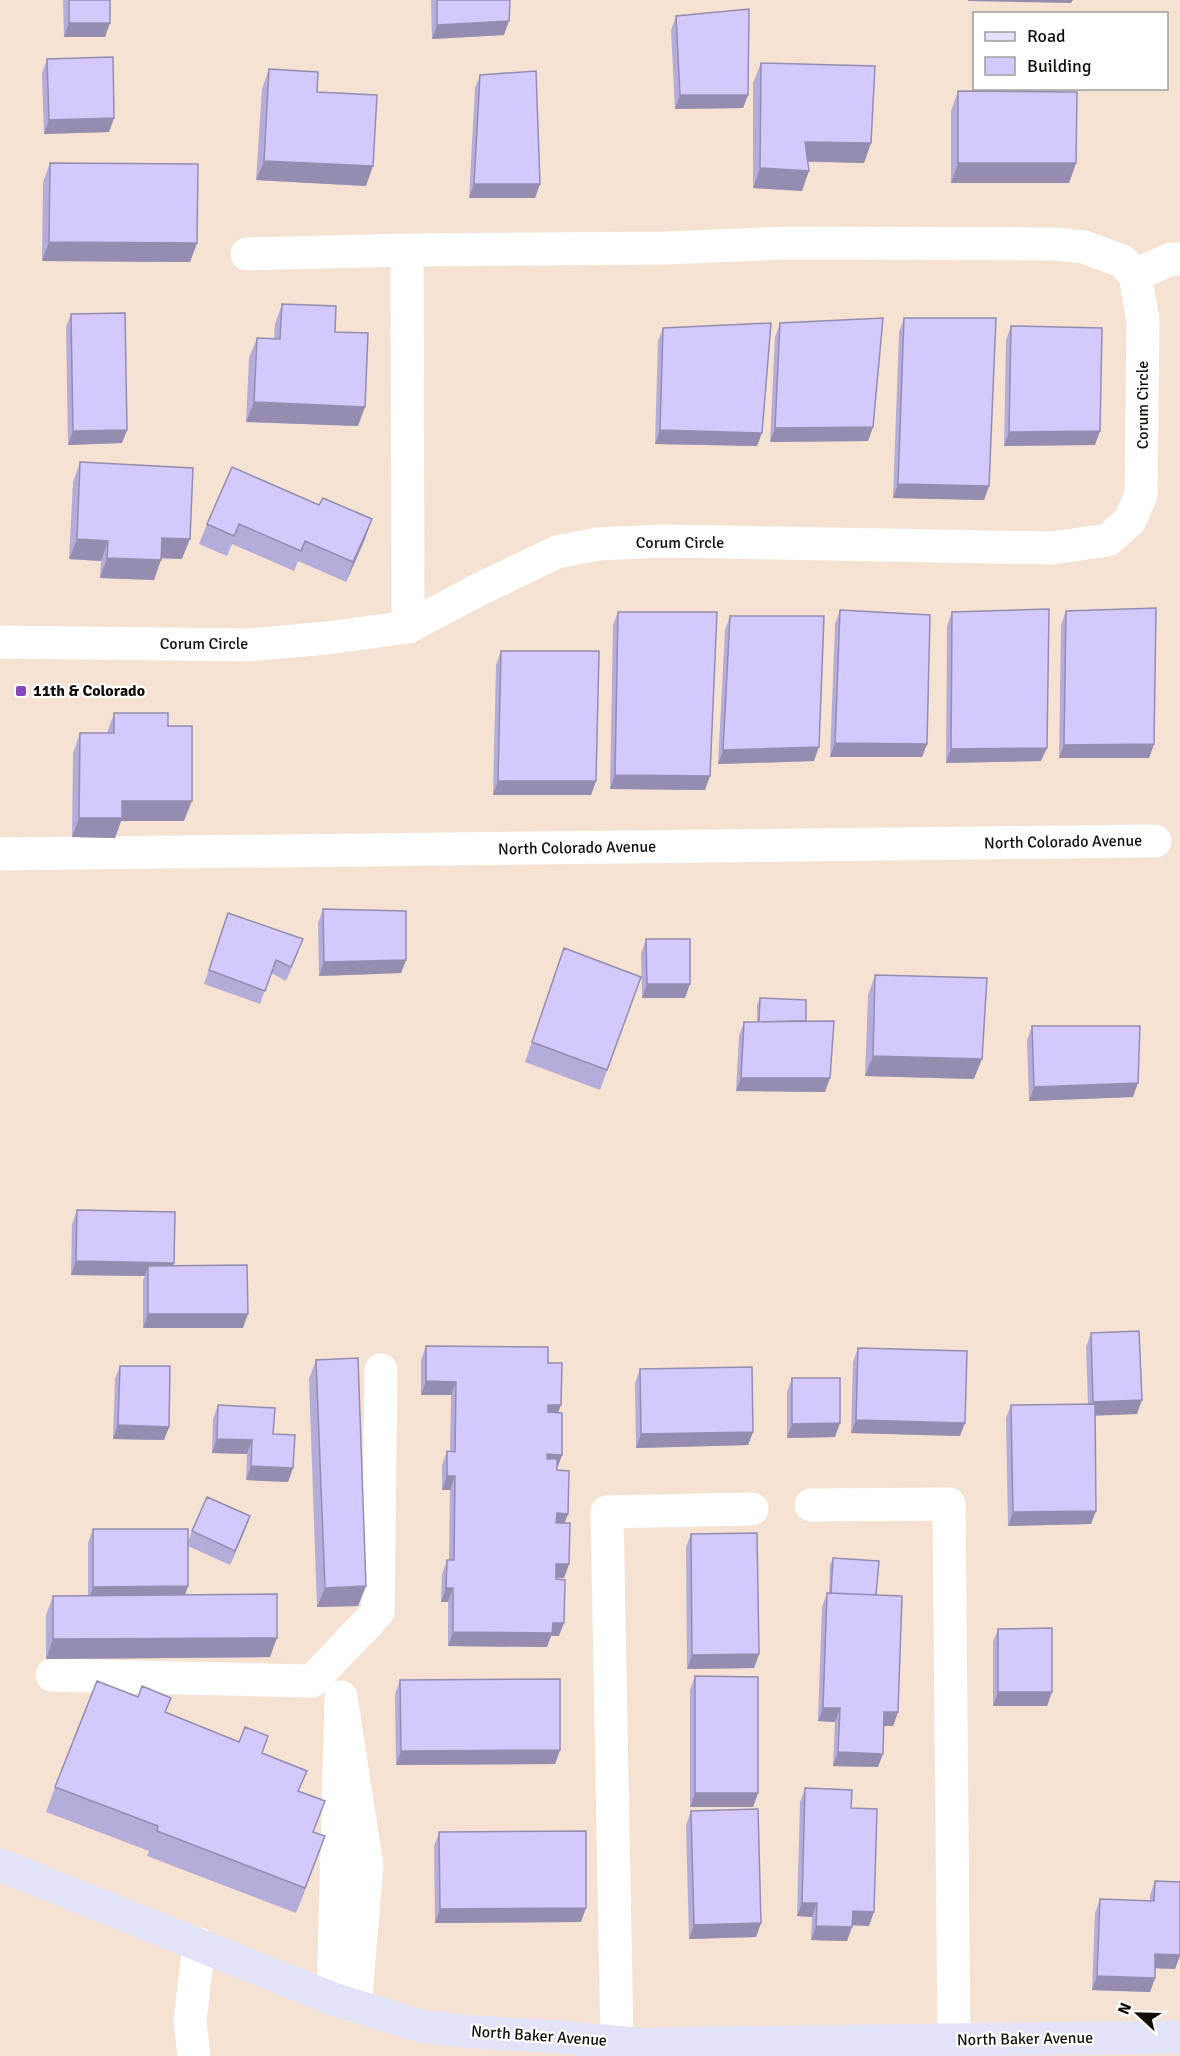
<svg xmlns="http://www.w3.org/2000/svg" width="1180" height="2056" font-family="Signika,sans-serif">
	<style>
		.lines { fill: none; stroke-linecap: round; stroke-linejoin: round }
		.minor { stroke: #fff; stroke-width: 33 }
		.major { stroke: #e2e2f8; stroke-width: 33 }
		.wall { fill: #b5add9 }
		.shaded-wall { fill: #948db0 }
		.building { fill: #d3c9fc; stroke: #948db0; stroke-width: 1.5 }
		.poi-dot { fill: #8547bc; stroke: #fff; stroke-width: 2 }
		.labels { text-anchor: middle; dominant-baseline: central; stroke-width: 4.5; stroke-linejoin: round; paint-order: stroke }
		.street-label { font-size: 16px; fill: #140d08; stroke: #fff }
		.poi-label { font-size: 16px; font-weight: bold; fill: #140d08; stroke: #fff; text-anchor: start }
	</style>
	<rect width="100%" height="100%" fill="#f6e2d2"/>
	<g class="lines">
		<path class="minor" d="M 407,250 L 408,627
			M 1135,275 L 1171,259 L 1180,259
			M 0,642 L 249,645 L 327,638 L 408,627 L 480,589 L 557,552 L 598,544 L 664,541 L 1052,548 L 1108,540 L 1130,520 L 1141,495 L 1143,320 L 1135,275 L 1122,261 L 1084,247 L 1055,244 L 788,243 L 665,248 L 407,250 L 247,254
			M 0,854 L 1155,841
			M 811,1505 L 949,1504 L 954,2040
			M 52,1675 L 312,1681 L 378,1612 L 381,1370
			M 333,1999 L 341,1697 L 367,1866 L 355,2006
			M 617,2042 L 607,1512 L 752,1509
			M 194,2056 L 190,2021 L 199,1944"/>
		<path class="major" d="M 0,1865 L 333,1999 L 420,2026 L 470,2032 L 549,2036 L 636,2044 L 1180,2037"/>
	</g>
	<path class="wall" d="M 63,0 L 110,0 L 105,37 L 64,37 Z
		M 431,0 L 510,0 L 504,35 L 432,39 Z
		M 676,16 L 748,95 L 743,108 L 675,109 L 671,30 Z
		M 47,59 L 114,118 L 109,132 L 44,134 L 42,73 Z
		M 761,63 L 871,143 L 864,163 L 808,162 L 802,191 L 753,188 L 753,83 Z
		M 269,69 L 317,92 L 366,186 L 256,180 L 262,89 Z
		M 480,75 L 540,184 L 535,198 L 469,198 L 475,88 Z
		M 958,91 L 1076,163 L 1069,183 L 951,183 L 951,111 Z
		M 50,163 L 197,243 L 190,262 L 42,261 L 43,182 Z
		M 282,304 L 335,332 L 358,426 L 246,422 L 249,358 L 257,338 L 274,339 L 275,324 Z
		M 71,314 L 127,430 L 122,443 L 68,445 L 66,327 Z
		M 904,318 L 989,486 L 984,500 L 893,498 L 899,332 Z
		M 780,323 L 873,427 L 868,441 L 770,442 L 775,337 Z
		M 1011,326 L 1095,445 L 1004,446 L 1006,340 Z
		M 663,328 L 757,446 L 655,444 L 658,341 Z
		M 80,462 L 182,559 L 161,558 L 154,580 L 100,578 L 101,561 L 69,559 L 73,482 Z
		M 232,467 L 365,539 L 346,582 L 298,561 L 294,571 L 232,544 L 227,556 L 199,544 L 207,524 Z
		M 840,610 L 927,744 L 922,757 L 830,757 L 835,624 Z
		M 1066,611 L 1154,744 L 1149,758 L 1059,758 L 1061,625 Z
		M 618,612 L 705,790 L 610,789 L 613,625 Z
		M 952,612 L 1041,761 L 946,763 L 947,626 Z
		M 730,616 L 814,761 L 718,764 L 725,630 Z
		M 501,651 L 596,781 L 591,795 L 493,795 L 496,665 Z
		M 114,713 L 168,726 L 184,821 L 121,821 L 115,838 L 72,837 L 73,753 L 80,733 L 107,733 Z
		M 323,909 L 406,960 L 401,973 L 319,976 L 318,923 Z
		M 228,913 L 298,953 L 286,981 L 271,973 L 260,1004 L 204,984 Z
		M 646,939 L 685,998 L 642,998 L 641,953 Z
		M 564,948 L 641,977 L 600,1090 L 525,1062 Z
		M 875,975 L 974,1079 L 865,1076 L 868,995 Z
		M 760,998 L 806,1021 L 825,1092 L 736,1091 L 739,1036 L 744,1022 L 757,1022 L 757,1005 Z
		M 1032,1026 L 1133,1097 L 1029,1101 L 1027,1040 Z
		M 77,1210 L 174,1263 L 173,1266 L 243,1328 L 143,1328 L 143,1280 L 145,1276 L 71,1275 L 72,1224 Z
		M 1091,1333 L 1137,1414 L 1095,1415 L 1091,1524 L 1008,1526 L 1006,1418 L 1011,1405 L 1088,1404 L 1086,1347 Z
		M 426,1346 L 548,1363 L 558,1413 L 562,1455 L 557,1470 L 568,1514 L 564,1523 L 569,1564 L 564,1578 L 556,1578 L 559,1636 L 551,1636 L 547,1647 L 448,1646 L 448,1602 L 441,1602 L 442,1574 L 447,1560 L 449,1560 L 450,1490 L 442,1490 L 442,1465 L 447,1451 L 450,1451 L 451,1395 L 421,1395 L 421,1360 Z
		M 858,1348 L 960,1436 L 851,1433 L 853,1362 Z
		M 316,1360 L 366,1586 L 358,1606 L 317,1607 L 309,1379 Z
		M 120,1366 L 169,1427 L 164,1440 L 113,1439 L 115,1379 Z
		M 640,1369 L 753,1432 L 748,1445 L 636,1448 L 635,1383 Z
		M 792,1378 L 835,1437 L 787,1438 L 787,1392 Z
		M 218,1405 L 293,1468 L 288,1482 L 246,1480 L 247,1454 L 212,1453 L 213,1419 Z
		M 250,1516 L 230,1565 L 188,1546 L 188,1586 L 185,1595 L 270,1657 L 46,1659 L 46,1615 L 53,1596 L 88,1595 L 88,1543 L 93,1529 L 188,1542 L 192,1531 Z
		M 691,1534 L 759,1654 L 754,1668 L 687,1669 L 686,1547 Z
		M 833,1558 L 876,1595 L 898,1712 L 893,1726 L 884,1726 L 878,1767 L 833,1766 L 835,1722 L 818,1721 L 822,1607 L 827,1593 L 829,1593 L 830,1565 Z
		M 998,1629 L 1052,1692 L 1047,1706 L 993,1706 L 993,1642 Z
		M 695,1676 L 758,1793 L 753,1807 L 690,1807 L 690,1690 Z
		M 400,1680 L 560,1750 L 555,1764 L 396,1765 L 395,1694 Z
		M 138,1697 L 171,1698 L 166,1712 L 262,1753 L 299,1791 L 314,1832 L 325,1836 L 296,1913 L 147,1856 L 149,1851 L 46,1812 L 55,1787 Z
		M 805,1788 L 851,1808 L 869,1926 L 852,1925 L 847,1941 L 811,1940 L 812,1917 L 797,1916 L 800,1802 Z
		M 691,1811 L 761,1923 L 756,1937 L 689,1939 L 686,1825 Z
		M 439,1832 L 581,1922 L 435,1923 L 434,1846 Z
		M 1155,1881 L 1180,1882 L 1180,1956 L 1175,1969 L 1155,1968 L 1155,1978 L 1150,1992 L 1092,1990 L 1095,1913 L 1100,1899 L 1150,1901 L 1150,1895 Z"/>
	<path class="shaded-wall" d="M 968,0 L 1073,0 L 1071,3 L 968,1 Z
		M 509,21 L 504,35 L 432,39 L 437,25 Z
		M 69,23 L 110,23 L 105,37 L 64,37 Z
		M 680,95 L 748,95 L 743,108 L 675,109 Z
		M 114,118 L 109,132 L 44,134 L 49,120 Z
		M 805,142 L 871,143 L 864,163 L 798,161 Z
		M 264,161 L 373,166 L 366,186 L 256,180 Z
		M 958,163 L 1076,163 L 1069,183 L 951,183 Z
		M 760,168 L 809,171 L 802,191 L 753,188 Z
		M 474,184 L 540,184 L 535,198 L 469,198 Z
		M 49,242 L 197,243 L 190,262 L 42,261 Z
		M 254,402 L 365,407 L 358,426 L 246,422 Z
		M 873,427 L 868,441 L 770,442 L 775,428 Z
		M 127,430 L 122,443 L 68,445 L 73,431 Z
		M 660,430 L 762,433 L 757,446 L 655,444 Z
		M 1100,431 L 1095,445 L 1004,446 L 1009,432 Z
		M 898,484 L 989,486 L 984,500 L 893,498 Z
		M 372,519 L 365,539 L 346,582 L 353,562 Z
		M 162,538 L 190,539 L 182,559 L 155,558 Z
		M 77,539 L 108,541 L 101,561 L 69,559 Z
		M 107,558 L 161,560 L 154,580 L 100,578 Z
		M 835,743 L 927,744 L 922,757 L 830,757 Z
		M 1154,744 L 1149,758 L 1059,758 L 1064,745 Z
		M 819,747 L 814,761 L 718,764 L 723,750 Z
		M 1047,748 L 1041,761 L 946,763 L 951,749 Z
		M 615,775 L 710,776 L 705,790 L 610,789 Z
		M 498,781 L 596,781 L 591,795 L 493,795 Z
		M 122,801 L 192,801 L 184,821 L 121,821 L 115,838 L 72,837 L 79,818 Z
		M 406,960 L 401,973 L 319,976 L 324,962 Z
		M 647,984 L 690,984 L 685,998 L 642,998 Z
		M 873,1056 L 982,1059 L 974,1079 L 865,1076 Z
		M 741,1078 L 830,1078 L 825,1092 L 736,1091 Z
		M 1138,1083 L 1133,1097 L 1029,1101 L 1034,1087 Z
		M 76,1261 L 174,1263 L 169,1276 L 148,1266 L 145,1276 L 71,1275 Z
		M 148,1314 L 248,1314 L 243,1328 L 143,1328 Z
		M 426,1381 L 456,1382 L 451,1395 L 421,1395 Z
		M 1142,1400 L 1137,1414 L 1088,1416 L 1093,1402 Z
		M 548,1405 L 561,1405 L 556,1419 L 543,1419 Z
		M 856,1420 L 965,1423 L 960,1436 L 851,1433 Z
		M 840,1423 L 835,1437 L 787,1438 L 792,1424 Z
		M 118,1425 L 169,1427 L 164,1440 L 113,1439 Z
		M 753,1432 L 748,1445 L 636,1448 L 641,1434 Z
		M 217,1439 L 252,1440 L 247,1454 L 212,1453 Z
		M 547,1454 L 562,1455 L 557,1468 L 542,1468 Z
		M 251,1466 L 293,1468 L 288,1482 L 246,1480 Z
		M 447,1476 L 455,1476 L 450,1490 L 442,1490 Z
		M 1096,1511 L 1091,1524 L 1008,1526 L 1013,1512 Z
		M 557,1513 L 568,1514 L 563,1527 L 552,1527 Z
		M 250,1516 L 245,1530 L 230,1565 L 235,1551 Z
		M 556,1564 L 569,1564 L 564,1578 L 551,1578 Z
		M 188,1586 L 183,1600 L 88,1601 L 93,1587 Z
		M 366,1586 L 358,1606 L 317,1607 L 325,1588 Z
		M 446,1588 L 453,1588 L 448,1602 L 441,1602 Z
		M 553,1623 L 564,1623 L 559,1636 L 551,1636 L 547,1647 L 448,1646 L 453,1632 Z
		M 277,1638 L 270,1657 L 46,1659 L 53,1639 Z
		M 759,1654 L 754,1668 L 687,1669 L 692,1655 Z
		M 998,1692 L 1052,1692 L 1047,1706 L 993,1706 Z
		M 823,1708 L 840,1708 L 835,1722 L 818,1721 Z
		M 884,1712 L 898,1712 L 893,1726 L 879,1726 Z
		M 560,1750 L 555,1764 L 396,1765 L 401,1751 Z
		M 838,1752 L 883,1754 L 878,1767 L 833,1766 Z
		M 695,1793 L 758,1793 L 753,1807 L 690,1807 Z
		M 325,1836 L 316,1861 L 296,1913 L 305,1888 Z
		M 802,1903 L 817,1903 L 812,1917 L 797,1916 Z
		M 586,1908 L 581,1922 L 435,1923 L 440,1909 Z
		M 853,1911 L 874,1912 L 869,1926 L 848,1925 Z
		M 761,1923 L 756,1937 L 689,1939 L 694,1925 Z
		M 816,1926 L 852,1927 L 847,1941 L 811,1940 Z
		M 1155,1954 L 1180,1955 L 1175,1969 L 1150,1968 Z
		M 1097,1976 L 1155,1978 L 1150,1992 L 1092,1990 Z"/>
	<path class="building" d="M 69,0 L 110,0 L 110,23 L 69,23 Z
		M 437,0 L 510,0 L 509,21 L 437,25 Z
		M 749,9 L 748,95 L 680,95 L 676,16 Z
		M 113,57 L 114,118 L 49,120 L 47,59 Z
		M 761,63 L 875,66 L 871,143 L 805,142 L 809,171 L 760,168 Z
		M 269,69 L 318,72 L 317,92 L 377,95 L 373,166 L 264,161 Z
		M 536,71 L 540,184 L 474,184 L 480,75 Z
		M 958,91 L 1077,92 L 1076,163 L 958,163 Z
		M 50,163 L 198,164 L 197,243 L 49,242 Z
		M 282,304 L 336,306 L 335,332 L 368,333 L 365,407 L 254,402 L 257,338 L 280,339 Z
		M 125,313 L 127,430 L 73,431 L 71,314 Z
		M 883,318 L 873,427 L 775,428 L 780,323 Z
		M 904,318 L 996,318 L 989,486 L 898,484 Z
		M 771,323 L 762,433 L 660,430 L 663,328 Z
		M 1011,326 L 1102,328 L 1100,431 L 1009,432 Z
		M 80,462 L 193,468 L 190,539 L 162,538 L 161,560 L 107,558 L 108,541 L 77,539 Z
		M 232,467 L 319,505 L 323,498 L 372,519 L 353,562 L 305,541 L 301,551 L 239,524 L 234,536 L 207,524 Z
		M 1156,608 L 1154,744 L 1064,745 L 1066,611 Z
		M 1049,609 L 1047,748 L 951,749 L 952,612 Z
		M 840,610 L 930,615 L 927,744 L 835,743 Z
		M 618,612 L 717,612 L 710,776 L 615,775 Z
		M 730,616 L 824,616 L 819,747 L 723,750 Z
		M 501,651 L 599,651 L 596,781 L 498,781 Z
		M 114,713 L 168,713 L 168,726 L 192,726 L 192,801 L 122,801 L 122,818 L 79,818 L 80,733 L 114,733 Z
		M 323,909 L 406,911 L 406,960 L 324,962 Z
		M 228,913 L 303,939 L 291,967 L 276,960 L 265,991 L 209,970 Z
		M 646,939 L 690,939 L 690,984 L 647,984 Z
		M 564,948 L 641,977 L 607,1070 L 532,1042 Z
		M 875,975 L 987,978 L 982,1059 L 873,1056 Z
		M 760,998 L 806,1000 L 806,1021 L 759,1022 Z
		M 834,1021 L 830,1078 L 741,1078 L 744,1022 Z
		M 1032,1026 L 1140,1026 L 1138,1083 L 1034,1087 Z
		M 77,1210 L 175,1212 L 174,1263 L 76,1261 Z
		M 247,1265 L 248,1314 L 148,1314 L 148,1266 Z
		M 1139,1331 L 1142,1400 L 1093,1402 L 1091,1333 Z
		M 426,1346 L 548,1347 L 548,1363 L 562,1363 L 561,1405 L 548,1405 L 548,1412 L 562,1413 L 562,1455 L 547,1454 L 547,1459 L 557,1459 L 557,1470 L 569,1471 L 568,1514 L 557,1513 L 556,1523 L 570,1523 L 569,1564 L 556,1564 L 556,1579 L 565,1580 L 564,1623 L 553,1623 L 552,1633 L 453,1632 L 453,1588 L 446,1588 L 447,1560 L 454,1560 L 455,1476 L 447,1476 L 447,1451 L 455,1452 L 456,1382 L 426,1381 Z
		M 858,1348 L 967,1351 L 965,1423 L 856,1420 Z
		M 358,1358 L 366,1586 L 325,1588 L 316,1360 Z
		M 120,1366 L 170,1366 L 169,1427 L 118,1425 Z
		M 752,1367 L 753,1432 L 641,1434 L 640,1369 Z
		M 792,1378 L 840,1378 L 840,1423 L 792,1424 Z
		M 1095,1404 L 1096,1511 L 1013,1512 L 1011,1405 Z
		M 218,1405 L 275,1408 L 273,1434 L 295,1435 L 293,1468 L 251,1466 L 252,1440 L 217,1439 Z
		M 207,1497 L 250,1516 L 235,1551 L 192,1531 Z
		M 93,1529 L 188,1529 L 188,1586 L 93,1587 Z
		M 757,1533 L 759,1654 L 692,1655 L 691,1534 Z
		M 833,1558 L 879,1561 L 876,1595 L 831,1593 Z
		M 827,1593 L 902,1596 L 898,1712 L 884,1712 L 883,1754 L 838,1752 L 840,1708 L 823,1708 Z
		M 277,1594 L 277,1638 L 53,1639 L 53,1596 Z
		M 1052,1628 L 1052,1692 L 998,1692 L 998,1629 Z
		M 695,1676 L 758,1677 L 758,1793 L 695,1793 Z
		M 560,1679 L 560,1750 L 401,1751 L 400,1680 Z
		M 97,1681 L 138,1697 L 142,1686 L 171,1698 L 165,1712 L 239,1742 L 245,1727 L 268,1736 L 262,1753 L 307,1771 L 298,1791 L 325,1801 L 313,1832 L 325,1836 L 305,1888 L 157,1831 L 158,1826 L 55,1787 Z
		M 805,1788 L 852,1790 L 851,1808 L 877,1809 L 874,1912 L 853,1911 L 852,1927 L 816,1926 L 817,1903 L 802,1903 Z
		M 758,1809 L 761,1923 L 694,1925 L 691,1811 Z
		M 586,1831 L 586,1908 L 440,1909 L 439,1832 Z
		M 1155,1881 L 1180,1882 L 1180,1955 L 1155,1954 L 1155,1978 L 1097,1976 L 1100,1899 L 1154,1901 Z"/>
	<rect class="poi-dot" x="15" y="685" width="12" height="12" rx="3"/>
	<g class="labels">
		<g class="street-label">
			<text transform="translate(1143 405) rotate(-90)">Corum Circle</text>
			<text x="680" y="543">Corum Circle</text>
			<text x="204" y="644">Corum Circle</text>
			<text transform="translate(1063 842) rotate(-1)">North Colorado Avenue</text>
			<text transform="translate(577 848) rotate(-1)">North Colorado Avenue</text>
			<text transform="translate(539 2036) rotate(4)">North Baker Avenue</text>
			<text transform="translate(1025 2039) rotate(-1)">North Baker Avenue</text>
		</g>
		<g class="poi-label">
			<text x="33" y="691">11th &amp; Colorado</text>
		</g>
	</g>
	<rect x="973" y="12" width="195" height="78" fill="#ffffff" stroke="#a19e9c" stroke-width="1.5"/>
	<rect x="985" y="32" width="30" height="9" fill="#e2e2f8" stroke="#a19e9c" stroke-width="1.5"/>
	<text x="1027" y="42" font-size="18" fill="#140d08">Road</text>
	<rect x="985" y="57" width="30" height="18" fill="#d3c9fc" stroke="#a19e9c" stroke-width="1.5"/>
	<text x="1027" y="72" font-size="18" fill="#140d08">Building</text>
	<g transform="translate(1138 2014) rotate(292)" stroke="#ffffff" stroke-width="4.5" paint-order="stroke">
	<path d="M0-4.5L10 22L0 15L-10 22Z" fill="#140d08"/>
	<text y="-9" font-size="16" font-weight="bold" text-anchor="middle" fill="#140d08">N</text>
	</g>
</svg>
